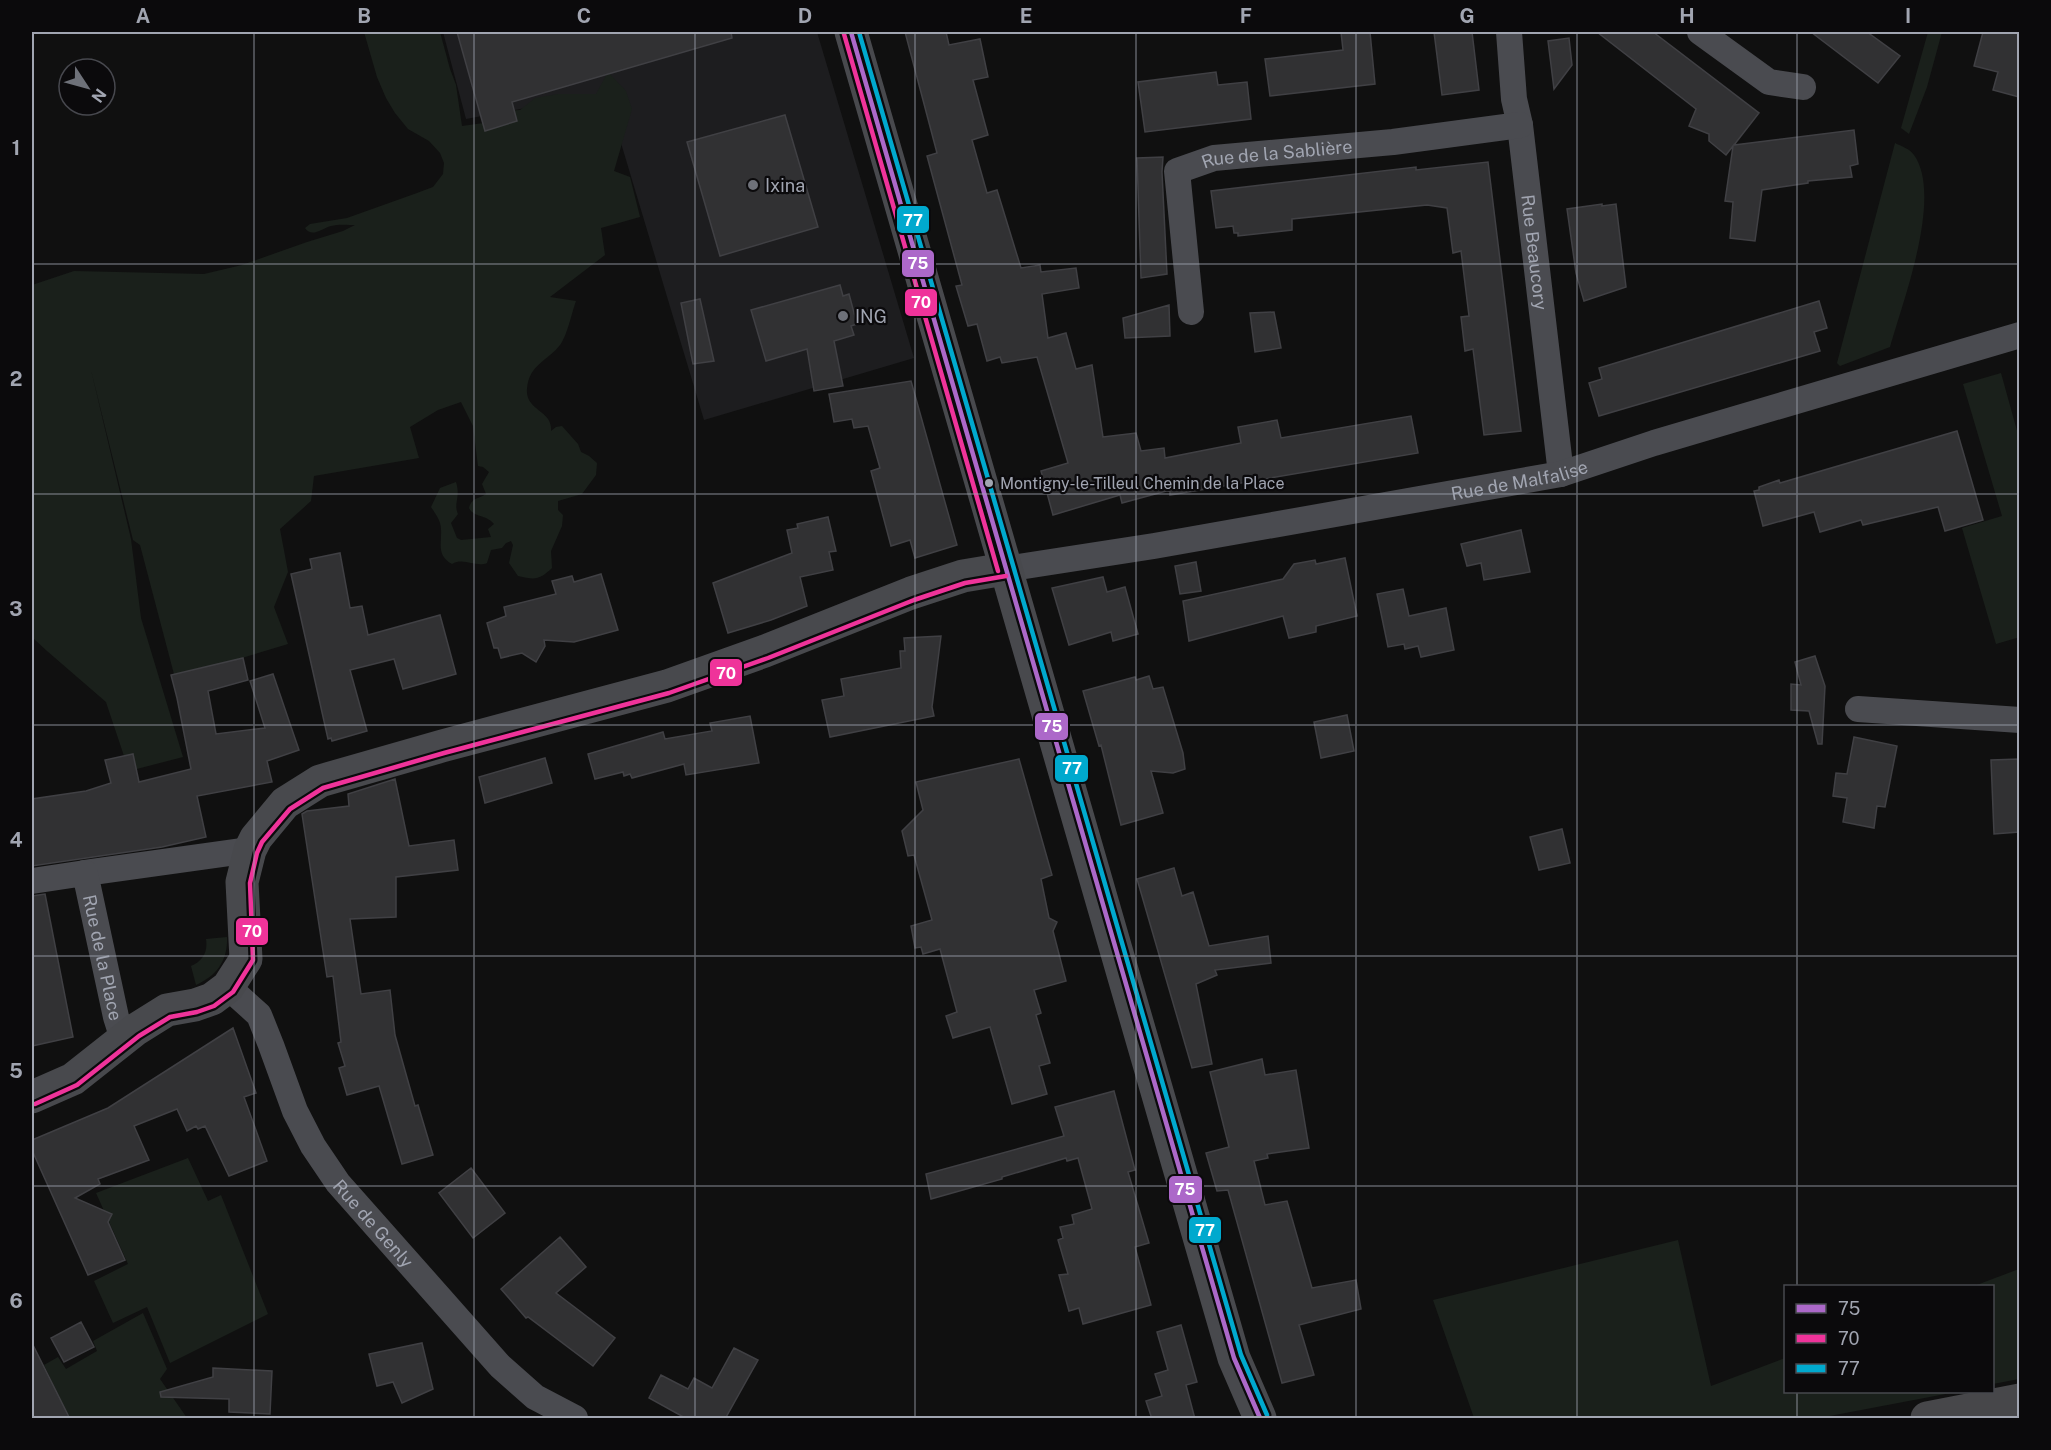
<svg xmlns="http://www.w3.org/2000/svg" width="2051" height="1450" font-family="'Public Sans',sans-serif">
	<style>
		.built { fill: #1d1d1f }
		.green { fill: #1a201b }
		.building { fill: #313133; stroke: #404044; stroke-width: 1.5 }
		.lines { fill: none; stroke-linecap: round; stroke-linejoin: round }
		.minor { stroke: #4a4b50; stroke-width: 26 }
		.secondary { stroke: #48494d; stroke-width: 33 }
		.motorway { stroke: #47474a; stroke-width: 33 }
		.bus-1-casing { stroke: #0b0a0c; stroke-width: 9 }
		.bus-2-casing { stroke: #0b0a0c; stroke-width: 9 }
		.bus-3-casing { stroke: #0b0a0c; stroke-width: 9 }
		.bus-1 { stroke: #ac68c9; stroke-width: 4.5 }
		.bus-2 { stroke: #ef339a; stroke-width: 4.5 }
		.bus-3 { stroke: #00a9ce; stroke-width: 4.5 }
		.grid { fill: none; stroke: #a1a5b1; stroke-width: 1.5; stroke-opacity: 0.55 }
		.poi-dot { fill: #6e7179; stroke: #0b0a0c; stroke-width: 2 }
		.bus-dot { fill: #a1a5b1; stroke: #0b0a0c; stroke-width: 2 }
		.labels { text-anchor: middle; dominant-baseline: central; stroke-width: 4.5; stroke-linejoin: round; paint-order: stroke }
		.bus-label { font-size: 16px; fill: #a1a5b1; stroke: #0b0a0c; text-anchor: start }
		.street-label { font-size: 18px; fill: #a1a5b1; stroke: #0b0a0c }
		.poi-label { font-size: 18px; fill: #a1a5b1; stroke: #0b0a0c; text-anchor: start }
		.line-badge { stroke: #0b0a0c; stroke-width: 2 }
		.badge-label { font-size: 16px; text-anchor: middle; font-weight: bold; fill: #fff }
		.neatline { fill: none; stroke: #a1a5b1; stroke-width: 2 }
		.grid-label { font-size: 20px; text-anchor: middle; font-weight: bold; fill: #a1a5b1 }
	</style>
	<rect width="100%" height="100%" fill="#101010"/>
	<path class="built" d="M 443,32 L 817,32 L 914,358 L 704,420 L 606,93 L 466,119 Z"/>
	<path class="green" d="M 364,32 L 440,32 L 450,69 L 456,85 L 462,126 L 505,120 L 505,111 L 520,110 L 535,98 L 558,94 L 596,94 L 608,72 L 626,91 L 632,109 L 614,171 L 630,177 L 640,217 L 601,228 L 605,255 L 550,297 L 576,301 C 572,312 567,336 560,345 C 548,361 529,364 527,389 C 525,411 553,410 551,431 L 556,427 L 562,426 L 578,444 L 581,452 L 589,456 L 597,463 L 596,475 L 582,494 L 558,501 L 558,510 L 563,515 L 562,526 L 551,551 L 552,568 C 539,580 536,580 518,576 L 509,563 L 513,545 L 511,541 L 506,543 L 502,548 L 491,550 L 487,563 C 476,568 464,557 452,564 C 436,555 442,544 441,529 C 441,521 435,513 431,507 L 440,488 L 456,482 C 461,498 453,503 458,514 L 451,523 L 457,538 L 461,540 L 491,537 L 488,529 L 494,524 C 486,514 474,518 469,508 C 472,497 479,499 486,494 L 482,484 L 489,472 L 483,467 L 478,466 L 473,426 L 461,402 L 438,410 L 410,427 L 419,458 L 314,476 L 311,501 L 280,529 L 288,572 L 274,607 L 288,644 L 175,678 L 140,545 L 133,540 L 91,370 L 131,539 L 141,618 L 183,757 L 129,771 L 106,702 L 47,651 L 34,639 L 32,634 L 32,285 L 74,271 L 204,274 L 242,265 L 307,242 L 343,231 L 355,225 C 348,225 338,224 331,226 C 321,229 312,238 305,228 L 310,224 L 347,218 L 417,193 L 433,187 L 443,174 L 444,163 L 440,153 L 429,141 L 408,129 L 395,113 L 386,98 L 377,77 Z
		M 1928,32 L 1942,32 L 1927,87 L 1909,134 L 1901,128 Z
		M 1895,143 C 1901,146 1910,149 1914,155 C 1943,196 1903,301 1890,347 L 1840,366 L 1837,363 Z
		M 2001,373 L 2019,438 L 2020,637 L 1996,644 L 1962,528 L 2002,516 L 1963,384 Z
		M 227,937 C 228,960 217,976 196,985 L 191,966 C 203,961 208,952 206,939 Z
		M 188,1158 L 208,1201 L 221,1195 L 268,1314 L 170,1363 L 147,1307 L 113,1323 L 94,1281 L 128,1264 L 96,1193 Z
		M 1678,1240 L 1711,1386 L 1785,1358 L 1786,1392 L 1956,1392 L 1819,1418 L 1474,1418 L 1433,1300 Z
		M 2019,1269 L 2019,1379 L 1993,1384 L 1992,1286 L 1974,1286 Z
		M 143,1313 L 167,1369 L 160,1379 L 187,1418 L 69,1418 L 44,1365 L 58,1357 L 66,1369 L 97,1351 L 93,1341 Z"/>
	<path class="building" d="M 457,32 L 731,32 L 732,38 L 512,102 L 517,121 L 485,131 Z
		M 905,32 L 946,32 L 949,45 L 980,39 L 988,77 L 973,80 L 988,135 L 972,140 L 987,193 L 997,190 L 1021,268 L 1040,265 L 1041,272 L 1076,268 L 1079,288 L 1042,294 L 1048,338 L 1066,333 L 1076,369 L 1092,365 L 1103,437 L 1136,433 L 1141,451 L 1164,448 L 1165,458 L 1241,443 L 1238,427 L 1277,420 L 1281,438 L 1411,416 L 1418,453 L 1170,495 L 1170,490 L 1122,503 L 1120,495 L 1053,515 L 1041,471 L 1068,463 L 1037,357 L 1002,363 L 1000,357 L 987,361 L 977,324 L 968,326 L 956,286 L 962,285 L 927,156 L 937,153 Z
		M 1341,32 L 1370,32 L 1375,84 L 1270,96 L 1265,59 L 1343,50 Z
		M 1434,32 L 1472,32 L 1479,90 L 1442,95 Z
		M 1597,32 L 1653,32 L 1759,113 L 1734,145 L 1854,130 L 1858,164 L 1850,166 L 1852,177 L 1808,181 L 1808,183 L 1762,190 L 1755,241 L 1730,238 L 1733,202 L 1725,201 L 1733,146 L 1726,155 L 1709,141 L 1709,134 L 1689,126 L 1696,109 Z
		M 1811,32 L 1867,32 L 1900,56 L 1878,83 Z
		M 1983,32 L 2019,32 L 2019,97 L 1993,90 L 1998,72 L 1974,66 Z
		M 1569,38 L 1572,65 L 1554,89 L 1548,41 Z
		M 1216,72 L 1218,85 L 1247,82 L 1251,119 L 1145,132 L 1138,82 Z
		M 785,115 L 818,227 L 720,256 L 687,142 Z
		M 1163,157 L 1162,172 L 1167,274 L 1141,278 L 1137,158 Z
		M 1488,162 L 1521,431 L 1484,435 L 1473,349 L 1465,351 L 1461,317 L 1469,316 L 1461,251 L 1453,253 L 1447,208 L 1427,205 L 1292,219 L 1292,230 L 1238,236 L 1238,233 L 1234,233 L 1233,226 L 1216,228 L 1211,191 L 1416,167 L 1416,170 Z
		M 1602,204 L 1602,206 L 1616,204 L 1626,287 L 1584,301 L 1576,273 L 1567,209 Z
		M 840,285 L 843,296 L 849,294 L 857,324 L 851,326 L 854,335 L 834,341 L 843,386 L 814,391 L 807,349 L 766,361 L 751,310 Z
		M 700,299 L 714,361 L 693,364 L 681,303 Z
		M 1819,301 L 1827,328 L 1814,332 L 1820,351 L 1599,416 L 1589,383 L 1602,379 L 1599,368 Z
		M 1169,305 L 1170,336 L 1125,338 L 1123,318 Z
		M 1274,312 L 1281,348 L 1255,352 L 1250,313 Z
		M 911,381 L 957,545 L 915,558 L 910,540 L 891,546 L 871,471 L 880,468 L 868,426 L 854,428 L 852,419 L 834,422 L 829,394 Z
		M 1957,431 L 1983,520 L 1945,531 L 1938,507 L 1863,525 L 1861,520 L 1820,532 L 1814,512 L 1763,526 L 1754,491 L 1759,490 L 1759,487 L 1779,480 L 1780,483 Z
		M 828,517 L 836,551 L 829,552 L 833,570 L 800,577 L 807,606 L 771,620 L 728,633 L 713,583 L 792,553 L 787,530 L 798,528 L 797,524 Z
		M 1521,530 L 1530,572 L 1484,580 L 1481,563 L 1467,566 L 1461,544 Z
		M 340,553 L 350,608 L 362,606 L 368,635 L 440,615 L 456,674 L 403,689 L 394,659 L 350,670 L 367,731 L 332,741 L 331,738 L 328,739 L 291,574 L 312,569 L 310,559 Z
		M 1345,558 L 1357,616 L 1316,626 L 1316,632 L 1289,638 L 1283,616 L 1189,641 L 1183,601 L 1283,579 L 1294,564 L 1315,560 L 1316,564 Z
		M 1196,562 L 1201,591 L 1180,594 L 1175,566 Z
		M 601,574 L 618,630 L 574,642 L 544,640 L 545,646 L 536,662 L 522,653 L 501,658 L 498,648 L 494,648 L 487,623 L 506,616 L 504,607 L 556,594 L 552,581 L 572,576 L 574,582 Z
		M 1103,577 L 1107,592 L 1125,587 L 1138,634 L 1113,641 L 1111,632 L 1069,645 L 1052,588 Z
		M 1403,589 L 1409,616 L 1446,608 L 1454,650 L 1421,657 L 1418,646 L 1405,649 L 1404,644 L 1388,647 L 1377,594 Z
		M 941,636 L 932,707 L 934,716 L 830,737 L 822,700 L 844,696 L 841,679 L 901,668 L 900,651 L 905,651 L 904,638 Z
		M 1815,656 L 1825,686 L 1822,744 L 1818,744 L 1809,711 L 1791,710 L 1791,684 L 1801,685 L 1795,662 Z
		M 243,658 L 248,680 L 208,691 L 216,734 L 265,728 L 250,681 L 273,674 L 299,750 L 267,761 L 272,782 L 197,796 L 206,837 L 162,847 L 32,866 L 32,799 L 86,791 L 111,783 L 105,760 L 133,754 L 139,782 L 191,769 L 177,698 L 171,675 Z
		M 1149,676 L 1153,689 L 1163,687 L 1183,753 L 1185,769 L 1173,773 L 1151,771 L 1163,813 L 1121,825 L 1101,745 L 1099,746 L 1083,691 L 1135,677 L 1136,680 Z
		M 1347,715 L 1354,751 L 1321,758 L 1314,722 Z
		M 750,716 L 759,763 L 686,775 L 684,764 L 632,778 L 630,774 L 624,776 L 623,772 L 595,779 L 588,754 L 663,732 L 665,739 L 712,731 L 710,723 Z
		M 1854,737 L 1897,746 L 1885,807 L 1877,806 L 1874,828 L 1843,822 L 1847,798 L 1833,796 L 1836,773 L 1847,774 Z
		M 545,758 L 552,783 L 485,803 L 479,777 Z
		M 1019,759 L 1052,875 L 1041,879 L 1049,918 L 1057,922 L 1053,931 L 1066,981 L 1034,990 L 1041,1013 L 1036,1015 L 1050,1063 L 1039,1066 L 1047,1094 L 1012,1104 L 990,1027 L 953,1038 L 946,1016 L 957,1012 L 940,949 L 923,954 L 921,947 L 915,948 L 911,926 L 932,920 L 914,855 L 908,856 L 902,831 L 923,810 L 916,782 Z
		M 2019,759 L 2019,832 L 1994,834 L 1991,760 Z
		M 395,779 L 409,846 L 454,840 L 458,870 L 396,877 L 396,917 L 350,919 L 361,994 L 390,990 L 395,1035 L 415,1106 L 418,1105 L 433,1155 L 402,1164 L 379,1086 L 347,1095 L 339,1068 L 345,1066 L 338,1043 L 341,1042 L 333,976 L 327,977 L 302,814 L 307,811 L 349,806 L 348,794 Z
		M 1562,829 L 1570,863 L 1539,870 L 1530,837 Z
		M 1174,868 L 1182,896 L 1193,892 L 1209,946 L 1268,936 L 1271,963 L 1215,970 L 1217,975 L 1196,984 L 1212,1064 L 1192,1068 L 1137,879 Z
		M 45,894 L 73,1037 L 32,1046 L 32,896 Z
		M 233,1028 L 256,1093 L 244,1097 L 267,1161 L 229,1176 L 205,1126 L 198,1129 L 196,1126 L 187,1131 L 177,1109 L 134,1126 L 149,1160 L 98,1179 L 100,1184 L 75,1198 L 112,1214 L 108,1222 L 125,1260 L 88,1275 L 32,1150 L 32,1140 L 108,1108 Z
		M 1262,1059 L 1265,1075 L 1296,1070 L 1309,1148 L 1267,1154 L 1268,1158 L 1254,1161 L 1265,1205 L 1287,1201 L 1312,1288 L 1356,1280 L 1361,1309 L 1299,1325 L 1314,1375 L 1282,1383 L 1228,1190 L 1217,1191 L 1206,1153 L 1229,1147 L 1210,1072 Z
		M 1114,1091 L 1135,1170 L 1128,1172 L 1149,1243 L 1135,1247 L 1151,1305 L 1083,1324 L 1079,1308 L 1069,1311 L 1059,1275 L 1068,1274 L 1058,1240 L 1063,1238 L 1060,1227 L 1074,1224 L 1072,1215 L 1092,1209 L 1078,1158 L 1067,1161 L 1066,1158 L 1002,1177 L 1002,1179 L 931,1199 L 926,1174 L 1064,1136 L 1055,1107 Z
		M 471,1168 L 505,1213 L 473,1238 L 439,1193 Z
		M 560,1237 L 586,1267 L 556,1293 L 615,1338 L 593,1366 L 528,1317 L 526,1318 L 501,1289 Z
		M 81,1322 L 94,1347 L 64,1362 L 51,1338 Z
		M 1181,1325 L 1197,1382 L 1186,1385 L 1195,1419 L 1152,1419 L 1146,1401 L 1162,1396 L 1155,1374 L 1168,1370 L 1157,1332 Z
		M 32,1343 L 70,1419 L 32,1419 Z
		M 422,1343 L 433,1389 L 402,1403 L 393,1382 L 377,1386 L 369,1354 Z
		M 734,1348 L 758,1360 L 725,1419 L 687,1419 L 649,1398 L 661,1375 L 688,1389 L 694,1378 L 712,1388 Z
		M 213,1368 L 272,1371 L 270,1414 L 229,1412 L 229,1399 L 161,1397 L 160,1392 L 213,1377 Z"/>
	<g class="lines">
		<g class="minor">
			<path id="s1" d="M 1509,32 L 1514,99 L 1520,125 L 1561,474"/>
			<path d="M 1700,32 L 1769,82 L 1803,87"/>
			<path id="s2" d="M 1191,312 L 1177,171 L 1214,158 L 1393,142 L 1520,125"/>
			<path id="s3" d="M 1005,569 L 1154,546 L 1561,474 L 1654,443 L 2020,335"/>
			<path d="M 1858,709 L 2020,720"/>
			<path d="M 85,873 L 250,850"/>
			<path id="s4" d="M 32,881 L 85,873 L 116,1017 L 123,1039"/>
			<path id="s5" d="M 228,987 L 259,1015 L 271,1045 L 295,1111 L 313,1146 L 338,1183 L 500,1366 L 535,1397 L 575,1418"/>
		</g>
		<path class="secondary" d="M 851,32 L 1234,1358 L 1260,1418
			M 32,1097 L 73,1079 L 135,1030 L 167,1010 L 195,1005 L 212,999 L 228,987 L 246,959 L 242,882 L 250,850 L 256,838 L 285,803 L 320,781 L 442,746 L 667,686 L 765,651 L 911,593 L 963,576 L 1005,569"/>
		<path class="motorway" d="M 1927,1418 L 2020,1400"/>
		<defs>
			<path id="bus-1" d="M 851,32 L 1234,1358 L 1260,1418"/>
			<path id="bus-2" d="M 844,34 L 998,571
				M 35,1104 L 77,1085 L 139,1036 L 170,1017 L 197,1012 L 214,1006 L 233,992 L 253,960 L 250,883 L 257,853 L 262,842 L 290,809 L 323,788 L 444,753 L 669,693 L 768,658 L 914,600 L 965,583 L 1006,576"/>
			<path id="bus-3" d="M 859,32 L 1241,1355 L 1267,1415"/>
		</defs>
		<use href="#bus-1" class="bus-1-casing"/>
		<use href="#bus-2" class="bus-2-casing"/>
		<use href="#bus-3" class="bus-3-casing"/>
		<use href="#bus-1" class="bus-1"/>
		<use href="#bus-2" class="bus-2"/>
		<use href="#bus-3" class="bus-3"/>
	</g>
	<path class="grid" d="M 254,32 L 254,1418M 474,32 L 474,1418M 695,32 L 695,1418M 915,32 L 915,1418M 1136,32 L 1136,1418M 1356,32 L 1356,1418M 1577,32 L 1577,1418M 1797,32 L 1797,1286M 32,264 L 2020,264M 32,494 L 2020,494M 32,725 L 2020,725M 32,956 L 2020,956M 32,1186 L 2020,1186M 1797,1392 L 1797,1418"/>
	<g class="poi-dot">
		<circle cx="753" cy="185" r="6"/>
		<circle cx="843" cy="316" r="6"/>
	</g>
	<circle class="bus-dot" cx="989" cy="483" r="5"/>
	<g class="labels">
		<g class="bus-label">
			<text x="1000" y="483">Montigny-le-Tilleul Chemin de la Place</text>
		</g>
		<g class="street-label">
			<text stroke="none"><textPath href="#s2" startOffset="244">Rue de la Sablière</textPath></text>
			<text stroke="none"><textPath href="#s1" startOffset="222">Rue Beaucory</textPath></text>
			<text stroke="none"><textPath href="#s3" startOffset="522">Rue de Malfalise</textPath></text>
			<text stroke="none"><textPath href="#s4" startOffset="140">Rue de la Place</textPath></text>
			<text stroke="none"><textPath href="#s5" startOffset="282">Rue de Genly</textPath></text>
		</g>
		<g class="poi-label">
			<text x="765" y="185">Ixina</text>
			<text x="855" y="316">ING</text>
		</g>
	</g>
	<g class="line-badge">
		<rect x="896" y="205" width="34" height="29" rx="6" fill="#00a9ce"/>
		<rect x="901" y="249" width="34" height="29" rx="6" fill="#ac68c9"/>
		<rect x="904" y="288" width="34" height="29" rx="6" fill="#ef339a"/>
		<rect x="709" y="658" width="34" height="29" rx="6" fill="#ef339a"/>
		<rect x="1034" y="712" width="35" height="29" rx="6" fill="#ac68c9"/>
		<rect x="1054" y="754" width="35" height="29" rx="6" fill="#00a9ce"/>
		<rect x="235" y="917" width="34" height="29" rx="6" fill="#ef339a"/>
		<rect x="1168" y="1175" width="35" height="29" rx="6" fill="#ac68c9"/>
		<rect x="1188" y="1216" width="34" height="28" rx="6" fill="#00a9ce"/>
	</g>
	<g class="badge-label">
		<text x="913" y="226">77</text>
		<text x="918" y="269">75</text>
		<text x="921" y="308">70</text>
		<text x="726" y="679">70</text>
		<text x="1052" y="732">75</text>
		<text x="1072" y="774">77</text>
		<text x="252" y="937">70</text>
		<text x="1185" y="1195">75</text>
		<text x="1205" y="1236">77</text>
	</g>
	<rect width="2051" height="1450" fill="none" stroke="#0b0a0c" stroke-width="66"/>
	<rect x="1784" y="1285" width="210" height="108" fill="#0b0a0c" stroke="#47484e" stroke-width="1.5"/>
	<rect x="1796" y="1304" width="30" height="9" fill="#ac68c9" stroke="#47484e" stroke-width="1.5"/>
	<text x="1838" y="1315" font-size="18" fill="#a1a5b1">75</text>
	<rect x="1796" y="1334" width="30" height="9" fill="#ef339a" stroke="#47484e" stroke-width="1.5"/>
	<text x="1838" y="1345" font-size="18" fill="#a1a5b1">70</text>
	<rect x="1796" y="1364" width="30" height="9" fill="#00a9ce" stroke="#47484e" stroke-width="1.5"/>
	<text x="1838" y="1375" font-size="18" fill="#a1a5b1">77</text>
	<g transform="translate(87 87) rotate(126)"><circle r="28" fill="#0b0a0c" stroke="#47484e" stroke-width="1.5"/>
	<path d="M0-4.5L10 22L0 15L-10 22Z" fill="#6e7179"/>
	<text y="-9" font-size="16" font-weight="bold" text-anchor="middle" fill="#a1a5b1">N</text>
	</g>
	<rect x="33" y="33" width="1985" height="1384" class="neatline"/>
	<g class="grid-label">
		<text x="143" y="23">A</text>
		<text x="364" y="23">B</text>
		<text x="584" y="23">C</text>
		<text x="805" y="23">D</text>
		<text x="1026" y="23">E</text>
		<text x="1246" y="23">F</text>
		<text x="1467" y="23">G</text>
		<text x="1687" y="23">H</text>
		<text x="1908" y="23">I</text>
		<text x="16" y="155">1</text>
		<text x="16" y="386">2</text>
		<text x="16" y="616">3</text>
		<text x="16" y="847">4</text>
		<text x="16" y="1078">5</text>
		<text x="16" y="1308">6</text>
	</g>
</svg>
